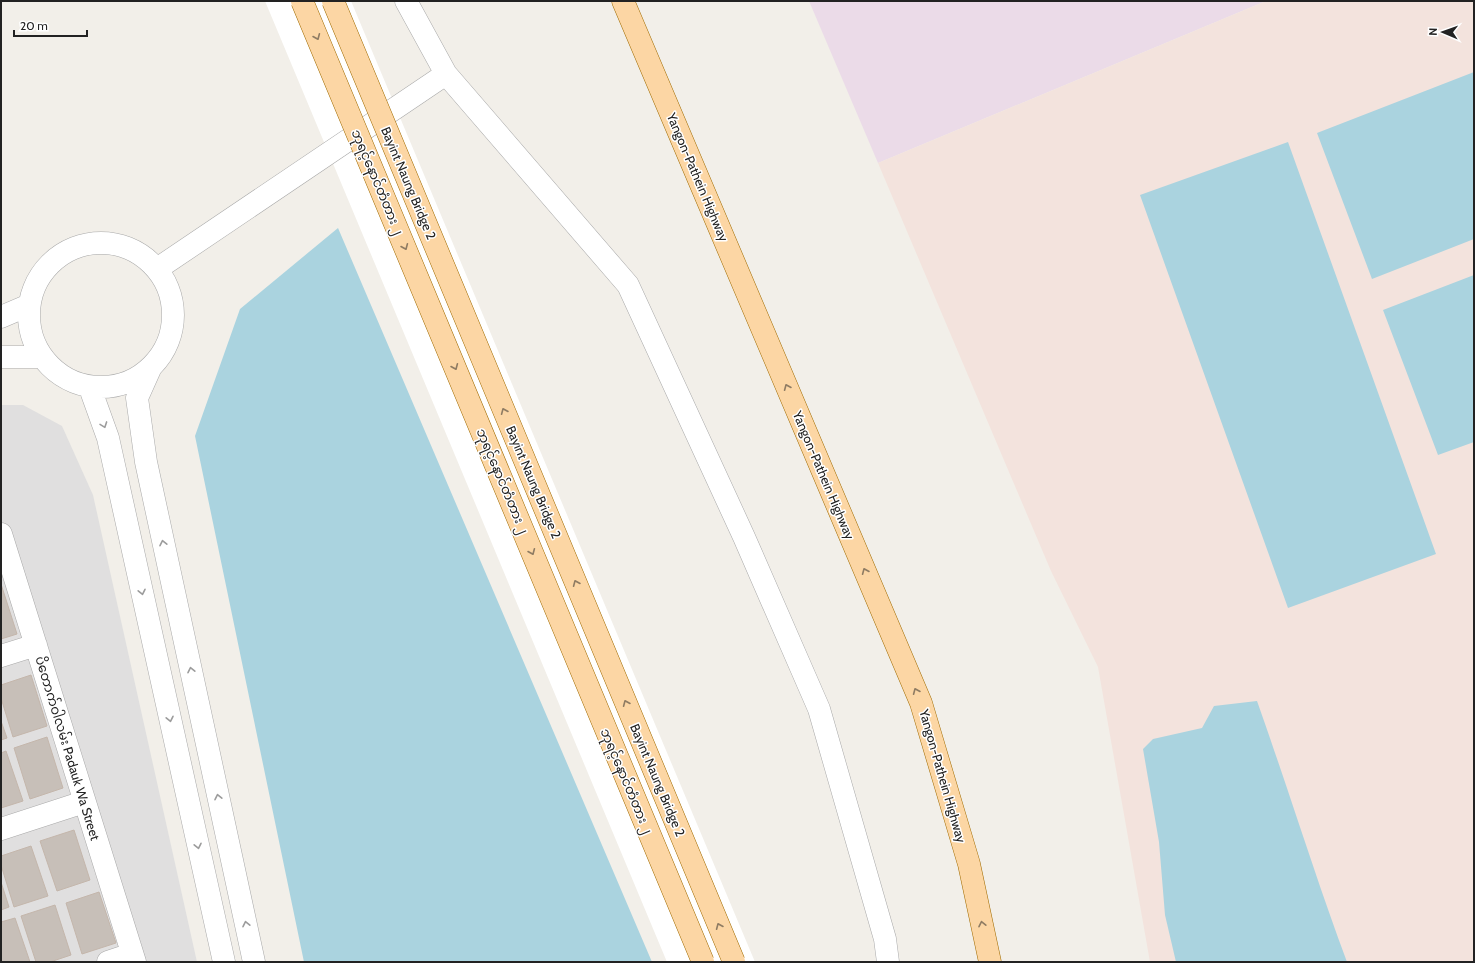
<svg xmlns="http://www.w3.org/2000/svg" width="1475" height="963" font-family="Cabin,'Noto Sans Myanmar',sans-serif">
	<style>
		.residential { fill: #e0dfdf }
		.industrial { fill: #ebdbe8 }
		.military { fill: #f3e3dd }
		.water { fill: #aad3df }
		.pier { fill: #fff }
		.building { fill: #c7bfb8; stroke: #c4b6ab }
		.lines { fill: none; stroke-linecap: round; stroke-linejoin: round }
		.street-casing { stroke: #a9a9a9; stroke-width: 23 }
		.primary-casing { stroke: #a06b00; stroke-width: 23 }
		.street { stroke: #fff; stroke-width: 22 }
		.primary { stroke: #fcd6a4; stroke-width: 22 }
		.primary-bridge-casing { stroke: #a06b00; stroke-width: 23; stroke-linecap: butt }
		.primary-bridge { stroke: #fcd6a4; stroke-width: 22 }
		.oneway { stroke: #8f7c63 }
		.oneway2 { stroke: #9c9c9c }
		.labels { text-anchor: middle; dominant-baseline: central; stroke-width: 3; stroke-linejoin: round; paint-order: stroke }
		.street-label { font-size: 13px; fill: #222; stroke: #fff }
	</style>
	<rect width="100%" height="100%" fill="#f2efe9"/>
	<path class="residential" d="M 1,405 L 23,405 L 62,426 L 93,495 L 197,962 L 1,962 Z"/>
	<path class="industrial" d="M 809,1 L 1266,1 L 878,163 Z"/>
	<path class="military" d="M 1266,1 L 1474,1 L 1474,962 L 1150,962 L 1098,667 L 1051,571 L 878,163 Z"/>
	<path class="water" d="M 1474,72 L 1474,239 L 1372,279 L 1317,133 Z
		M 1288,142 L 1436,554 L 1288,608 L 1140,195 Z
		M 338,228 L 652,962 L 304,962 L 195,436 L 240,309 Z
		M 1474,275 L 1474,442 L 1438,455 L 1383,310 Z
		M 1257,701 C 1288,788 1315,876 1347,962 L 1176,962 L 1165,915 L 1159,842 L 1143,749 L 1153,739 L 1202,728 L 1214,706 Z"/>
	<path class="pier" d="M 265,1 L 351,1 L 755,962 L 667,962 Z"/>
	<path class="building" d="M 1,584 L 17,634 L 1,639 Z
		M 31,675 L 47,726 L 13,737 L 1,698 L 1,685 Z
		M 1,721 L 7,738 L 1,740 Z
		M 47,737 L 63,788 L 30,799 L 14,748 Z
		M 6,751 L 23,801 L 1,808 L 1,753 Z
		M 74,830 L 90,880 L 57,891 L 40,841 Z
		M 31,846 L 48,896 L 14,907 L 1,865 L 1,856 Z
		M 1,882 L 9,907 L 1,910 Z
		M 99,892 L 116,943 L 82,954 L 66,903 Z
		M 55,905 L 71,955 L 50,962 L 36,962 L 21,916 Z
		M 15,918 L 30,962 L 1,962 L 1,922 Z"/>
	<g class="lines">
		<defs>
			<path id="street" d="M 406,1 L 446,74 L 628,285 L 744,537 L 819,709 L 885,939 L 888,962
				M29 315a72 72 0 1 1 144 0a72 72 0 1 1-144 0Z
				M 157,269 L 446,74
				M 1,317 L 29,305
				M 1,357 L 41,357
				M 150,369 L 137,398 L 146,462 L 254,962
				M 90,388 L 108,438 L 224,962
				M 1,534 L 135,962
				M 1,656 L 36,645
				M 1,829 L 84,802
				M 108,962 L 132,954"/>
			<path id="primary" d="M 623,1 L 921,703 L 969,864 L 990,962"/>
		</defs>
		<use href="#street" class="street-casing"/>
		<use href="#primary" class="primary-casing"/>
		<use href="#street" class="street"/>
		<use href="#primary" class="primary"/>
		<defs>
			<path id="primary-bridge" d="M 302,1 L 703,962
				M 333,1 L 734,962"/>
		</defs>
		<use href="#primary-bridge" class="primary-bridge-casing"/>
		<use href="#primary-bridge" class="primary-bridge"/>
	</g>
	<defs><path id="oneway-chevron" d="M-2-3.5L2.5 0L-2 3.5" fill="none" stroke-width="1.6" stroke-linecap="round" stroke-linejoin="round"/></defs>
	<g class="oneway">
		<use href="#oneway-chevron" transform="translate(317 37) rotate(67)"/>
		<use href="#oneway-chevron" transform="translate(405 247) rotate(67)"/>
		<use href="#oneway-chevron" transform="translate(455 367) rotate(67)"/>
		<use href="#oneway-chevron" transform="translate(787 387) rotate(-113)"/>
		<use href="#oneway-chevron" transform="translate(504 411) rotate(-113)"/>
		<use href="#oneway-chevron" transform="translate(532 552) rotate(67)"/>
		<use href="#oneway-chevron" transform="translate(865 571) rotate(-113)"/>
		<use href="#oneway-chevron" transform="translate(576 583) rotate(-113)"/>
		<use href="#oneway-chevron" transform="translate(916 691) rotate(-113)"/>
		<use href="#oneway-chevron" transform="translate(626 703) rotate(-113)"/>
		<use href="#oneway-chevron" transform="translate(982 924) rotate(-102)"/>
		<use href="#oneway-chevron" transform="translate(719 926) rotate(-113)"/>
	</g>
	<g class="oneway2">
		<use href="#oneway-chevron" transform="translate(104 425) rotate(70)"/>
		<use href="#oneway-chevron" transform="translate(163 543) rotate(-102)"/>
		<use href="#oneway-chevron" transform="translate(142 592) rotate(78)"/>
		<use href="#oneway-chevron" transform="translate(191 670) rotate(-102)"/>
		<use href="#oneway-chevron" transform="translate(170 719) rotate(78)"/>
		<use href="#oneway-chevron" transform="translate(218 797) rotate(-102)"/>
		<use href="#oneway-chevron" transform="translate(198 846) rotate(78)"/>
		<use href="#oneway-chevron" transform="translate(246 924) rotate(-102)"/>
	</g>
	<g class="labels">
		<g class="street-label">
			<text transform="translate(698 177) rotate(67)">Yangon-Pathein Highway</text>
			<text transform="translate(378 182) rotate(67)">ဘုရင့်နောင်တံတား ၂</text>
			<text transform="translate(409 183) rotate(67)">Bayint Naung Bridge 2</text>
			<text transform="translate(824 475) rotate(67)">Yangon-Pathein Highway</text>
			<text transform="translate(503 481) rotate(67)">ဘုရင့်နောင်တံတား ၂</text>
			<text transform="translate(534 482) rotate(67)">Bayint Naung Bridge 2</text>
			<text transform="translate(68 748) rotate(73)">ပိတောက်ဝါလမ်း Padauk Wa Street</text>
			<text transform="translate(943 776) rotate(74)">Yangon-Pathein Highway</text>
			<text transform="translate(658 780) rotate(67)">Bayint Naung Bridge 2</text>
			<text transform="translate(627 781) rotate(67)">ဘုရင့်နောင်တံတား ၂</text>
		</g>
	</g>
	<rect width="1475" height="963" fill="none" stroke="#222222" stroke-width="4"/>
	<g transform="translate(1443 32) rotate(272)" stroke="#ffffff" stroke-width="3" paint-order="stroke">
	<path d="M0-3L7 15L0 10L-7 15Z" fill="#222222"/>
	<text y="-6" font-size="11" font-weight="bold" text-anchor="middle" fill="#222222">N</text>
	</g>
	<path d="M14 30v6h73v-6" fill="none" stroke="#222222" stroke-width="2"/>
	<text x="20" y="30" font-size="12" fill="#222222" stroke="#ffffff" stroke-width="3" paint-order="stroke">20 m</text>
</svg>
